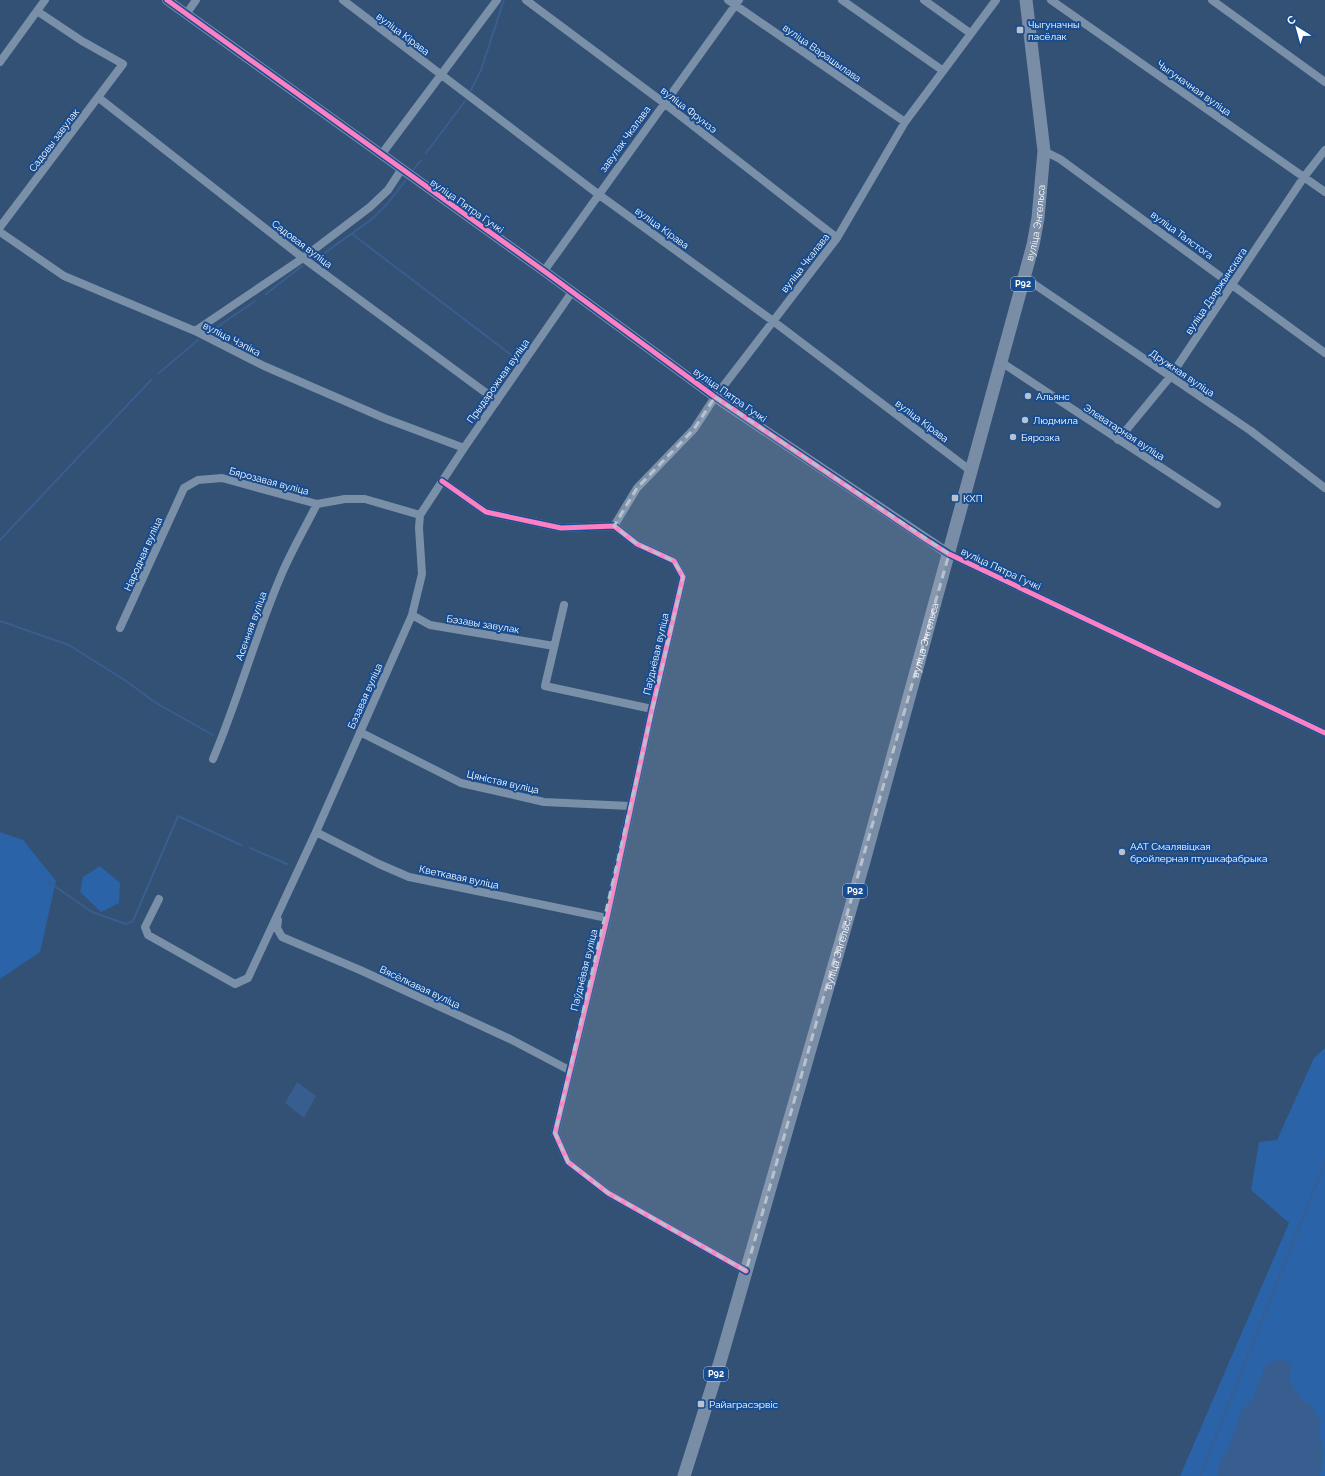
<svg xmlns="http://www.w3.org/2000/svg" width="1325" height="1476" font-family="Raleway,sans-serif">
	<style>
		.green { fill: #2a63a8 }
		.water { fill: #385e8f }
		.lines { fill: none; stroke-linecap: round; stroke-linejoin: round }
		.stream { stroke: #385e8f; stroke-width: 2 }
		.minor { stroke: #7a90a8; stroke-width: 8 }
		.tertiary { stroke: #7a90a8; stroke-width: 10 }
		.primary { stroke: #7a8da7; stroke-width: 13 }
		.cycleway-casing { stroke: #174c91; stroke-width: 8 }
		.cycleway { stroke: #ff80c0; stroke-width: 5 }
		.marked { fill: #b8c2cf; fill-opacity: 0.2; stroke: #b8c2cf; stroke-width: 3; stroke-dasharray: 8 5; stroke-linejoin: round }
		.poi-dot { fill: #b8c2cf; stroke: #174c91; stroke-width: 1.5 }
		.labels { text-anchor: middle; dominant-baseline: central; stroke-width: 4; stroke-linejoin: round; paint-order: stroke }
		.shield { fill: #174c91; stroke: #b9c9de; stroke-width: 1 }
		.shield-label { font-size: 9px; font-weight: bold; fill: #fff }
		.poi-label { font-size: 10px; fill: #fff; stroke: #174c91; text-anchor: start }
		.street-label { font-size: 10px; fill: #fff; stroke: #174c91 }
	</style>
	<rect width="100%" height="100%" fill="#335075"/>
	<path class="green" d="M 0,832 L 23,840 L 56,881 L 40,952 L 0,979 Z
		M 100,866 L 120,883 L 119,903 L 101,912 L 80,892 L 83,877 Z
		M 1325,1048 L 1325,1476 L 1180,1476 L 1289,1223 L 1251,1190 L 1259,1142 L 1277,1140 L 1314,1058 Z"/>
	<path class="water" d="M 297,1082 L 316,1096 L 304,1118 L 285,1103 Z
		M 1282,1360 L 1291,1364 L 1289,1380 L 1302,1400 L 1311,1405 L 1321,1422 L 1318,1431 C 1324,1447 1325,1461 1319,1476 L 1217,1476 L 1219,1465 L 1231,1442 L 1241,1411 L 1252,1401 L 1264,1368 L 1272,1361 Z"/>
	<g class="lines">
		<path class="stream" d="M 471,90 L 481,70 L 504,0
			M 426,153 L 465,101
			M 413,170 L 421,160
			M 352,234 L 514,357
			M 315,260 L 372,219 L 387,204 L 405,181
			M 266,294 L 302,266
			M 207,334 L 255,301
			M 159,373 L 198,340
			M 0,540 L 151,380
			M 0,621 L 69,645 L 126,681 L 156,703 L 213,735
			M 250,848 L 287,864
			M 47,881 L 92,912 L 126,924 L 133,921 L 178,816 L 241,845
			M 1200,1476 L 1325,1162"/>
		<path class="minor" d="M 343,0 L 598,194 L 773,321 L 971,471
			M 526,0 L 664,103 L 837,238
			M 728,0 L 905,122
			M 842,0 L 942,70
			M 924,0 L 970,33
			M 1051,0 L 1325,192
			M 1212,0 L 1325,82
			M 187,13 L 196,0
			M 0,62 L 45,0
			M 99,98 L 303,258 L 497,401
			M 1044,151 L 1060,159 L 1325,353
			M 381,155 L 497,0
			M 0,227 L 123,64 L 82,41 L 37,11
			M 0,232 L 64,276 L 195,331 L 264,366 L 384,418 L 464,448
			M 544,271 L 739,0
			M 1025,278 L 1251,431 L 1325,488
			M 195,331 L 303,258 L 370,207 L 388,190 L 401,170
			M 1001,362 L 1217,504
			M 1118,440 L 1170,377 L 1304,177 L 1325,150
			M 442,481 L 486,512 L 561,528 L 614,526 L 637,544 L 674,561 L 683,577 L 652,709 L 607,918 L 555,1133 L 568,1162 L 608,1193 L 746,1271
			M 614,526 L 637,488 L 694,429 L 715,397 L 837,238 L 905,122 L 996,0
			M 949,554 L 1325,733
			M 564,605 L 545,686 L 652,709
			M 412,615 L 430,625 L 554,646
			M 120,628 L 184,488 L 198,480 L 222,478 L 317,504 L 345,499 L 365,499 L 420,515
			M 360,732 L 461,783 L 544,802 L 630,806
			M 213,759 C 238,700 255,637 280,578 C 290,553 305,528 317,504
			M 316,832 L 379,864 L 409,877 L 607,918
			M 159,899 L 145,927 L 148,935 L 235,984 L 248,978 L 316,832 L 412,615 L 422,574 L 419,528 L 420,515 L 464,448 L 572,292
			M 278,920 L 277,928 L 282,937 L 360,970 L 510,1039 L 569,1070"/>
		<path class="tertiary" d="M 167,0 L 544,271 L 715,397 L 949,554"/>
		<path class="primary" id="s1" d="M 684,1476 L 720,1362 L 863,865 L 1033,245 L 1038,218 L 1044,151 L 1026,0"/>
		<defs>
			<path id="cycleway" d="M 167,0 L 544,271 L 715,397 L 925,539 L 949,554 L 1325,733
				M 442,481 L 486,512 L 561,528 L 614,526 L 637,544 L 674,561 L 683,577 L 652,709 L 607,918 L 555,1133 L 568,1162 L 608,1193 L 746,1271"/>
		</defs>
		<use href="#cycleway" class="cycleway-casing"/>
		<use href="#cycleway" class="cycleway"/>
	</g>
	<path class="marked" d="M 715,397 L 949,554 L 746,1271 L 608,1193 L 568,1162 L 555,1133 L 683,577 L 674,561 L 637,544 L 614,526 L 637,488 L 694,429 Z"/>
	<g class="poi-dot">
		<rect x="1016" y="26" width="8" height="8" rx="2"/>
		<circle cx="1028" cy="396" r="4"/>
		<circle cx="1025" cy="420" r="4"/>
		<circle cx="1013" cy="437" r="4"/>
		<rect x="951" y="494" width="8" height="8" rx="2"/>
		<circle cx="1122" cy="852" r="4"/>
		<rect x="697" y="1400" width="8" height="8" rx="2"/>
	</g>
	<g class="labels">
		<g class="shield">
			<rect x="1011" y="277" width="24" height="14" rx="3"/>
			<rect x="843" y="884" width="24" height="14" rx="3"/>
			<rect x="704" y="1367" width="24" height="14" rx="3"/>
		</g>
		<g class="shield-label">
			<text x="1023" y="284">Р92</text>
			<text x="855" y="891">Р92</text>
			<text x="716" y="1374">Р92</text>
		</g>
		<g class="poi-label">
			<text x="1028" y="24">Чыгуначны<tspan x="1028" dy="12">пасёлак</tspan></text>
			<text x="1036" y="396">Альянс</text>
			<text x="1033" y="420">Людмила</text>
			<text x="1021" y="437">Бярозка</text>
			<text x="963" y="498">КХП</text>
			<text x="1130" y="846">ААТ Смалявіцкая<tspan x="1130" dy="12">бройлерная птушкафабрыка</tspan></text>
			<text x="709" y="1404">Райаграсэрвіс</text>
		</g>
		<g class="street-label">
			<text transform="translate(403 34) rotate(37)">вуліца Кірава</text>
			<text transform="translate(822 53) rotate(35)">вуліца Варашылава</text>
			<text transform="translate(1194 88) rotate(35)">Чыгуначная вуліца</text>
			<text transform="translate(689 110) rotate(38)">вуліца Фрунзэ</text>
			<text transform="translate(625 139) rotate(-54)">завулак Чкалава</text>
			<text transform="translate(54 140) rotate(-53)">Садовы завулак</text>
			<text transform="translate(467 206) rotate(35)">вуліца Пятра Гучкі</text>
			<text stroke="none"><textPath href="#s1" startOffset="1302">вуліца Энгельса</textPath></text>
			<text transform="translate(662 228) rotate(36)">вуліца Кірава</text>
			<text transform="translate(1182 235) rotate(36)">вуліца Талстога</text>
			<text transform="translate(302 244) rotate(37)">Садовая вуліца</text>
			<text transform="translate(805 263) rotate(-52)">вуліца Чкалава</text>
			<text transform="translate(1216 291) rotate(-56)">вуліца Дзяржынскага</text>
			<text transform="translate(232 339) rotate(27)">вуліца Чэпіка</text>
			<text transform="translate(1182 373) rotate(34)">Дружная вуліца</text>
			<text transform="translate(498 381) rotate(-55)">Прыдарожная вуліца</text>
			<text transform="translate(730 395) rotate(35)">вуліца Пятра Гучкі</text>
			<text transform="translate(922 421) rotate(37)">вуліца Кірава</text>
			<text transform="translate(1124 432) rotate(33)">Элеватарная вуліца</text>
			<text transform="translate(269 481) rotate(15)">Бярозавая вуліца</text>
			<text transform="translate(143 554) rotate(-66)">Народная вуліца</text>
			<text transform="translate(1001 569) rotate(25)">вуліца Пятра Гучкі</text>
			<text transform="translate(483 624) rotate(9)">Бэзавы завулак</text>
			<text transform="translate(251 626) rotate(-70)">Асенняя вуліца</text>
			<text stroke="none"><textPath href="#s1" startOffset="870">вуліца Энгельса</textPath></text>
			<text transform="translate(656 654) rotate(-77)">Паўднёвая вуліца</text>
			<text transform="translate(365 696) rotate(-66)">Бэзавая вуліца</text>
			<text transform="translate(503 782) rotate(13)">Цяністая вуліца</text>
			<text transform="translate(459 877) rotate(12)">Кветкавая вуліца</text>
			<text stroke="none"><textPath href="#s1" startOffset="546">вуліца Энгельса</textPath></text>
			<text transform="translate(584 970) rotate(-76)">Паўднёвая вуліца</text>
			<text transform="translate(420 987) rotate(25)">Вясёлкавая вуліца</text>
		</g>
	</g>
	<g transform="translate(1297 28) rotate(323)" stroke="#174c91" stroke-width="3" paint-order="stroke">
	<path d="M0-3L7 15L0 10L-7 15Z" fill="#ffffff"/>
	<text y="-6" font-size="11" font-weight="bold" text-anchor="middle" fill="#ffffff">С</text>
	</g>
</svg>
